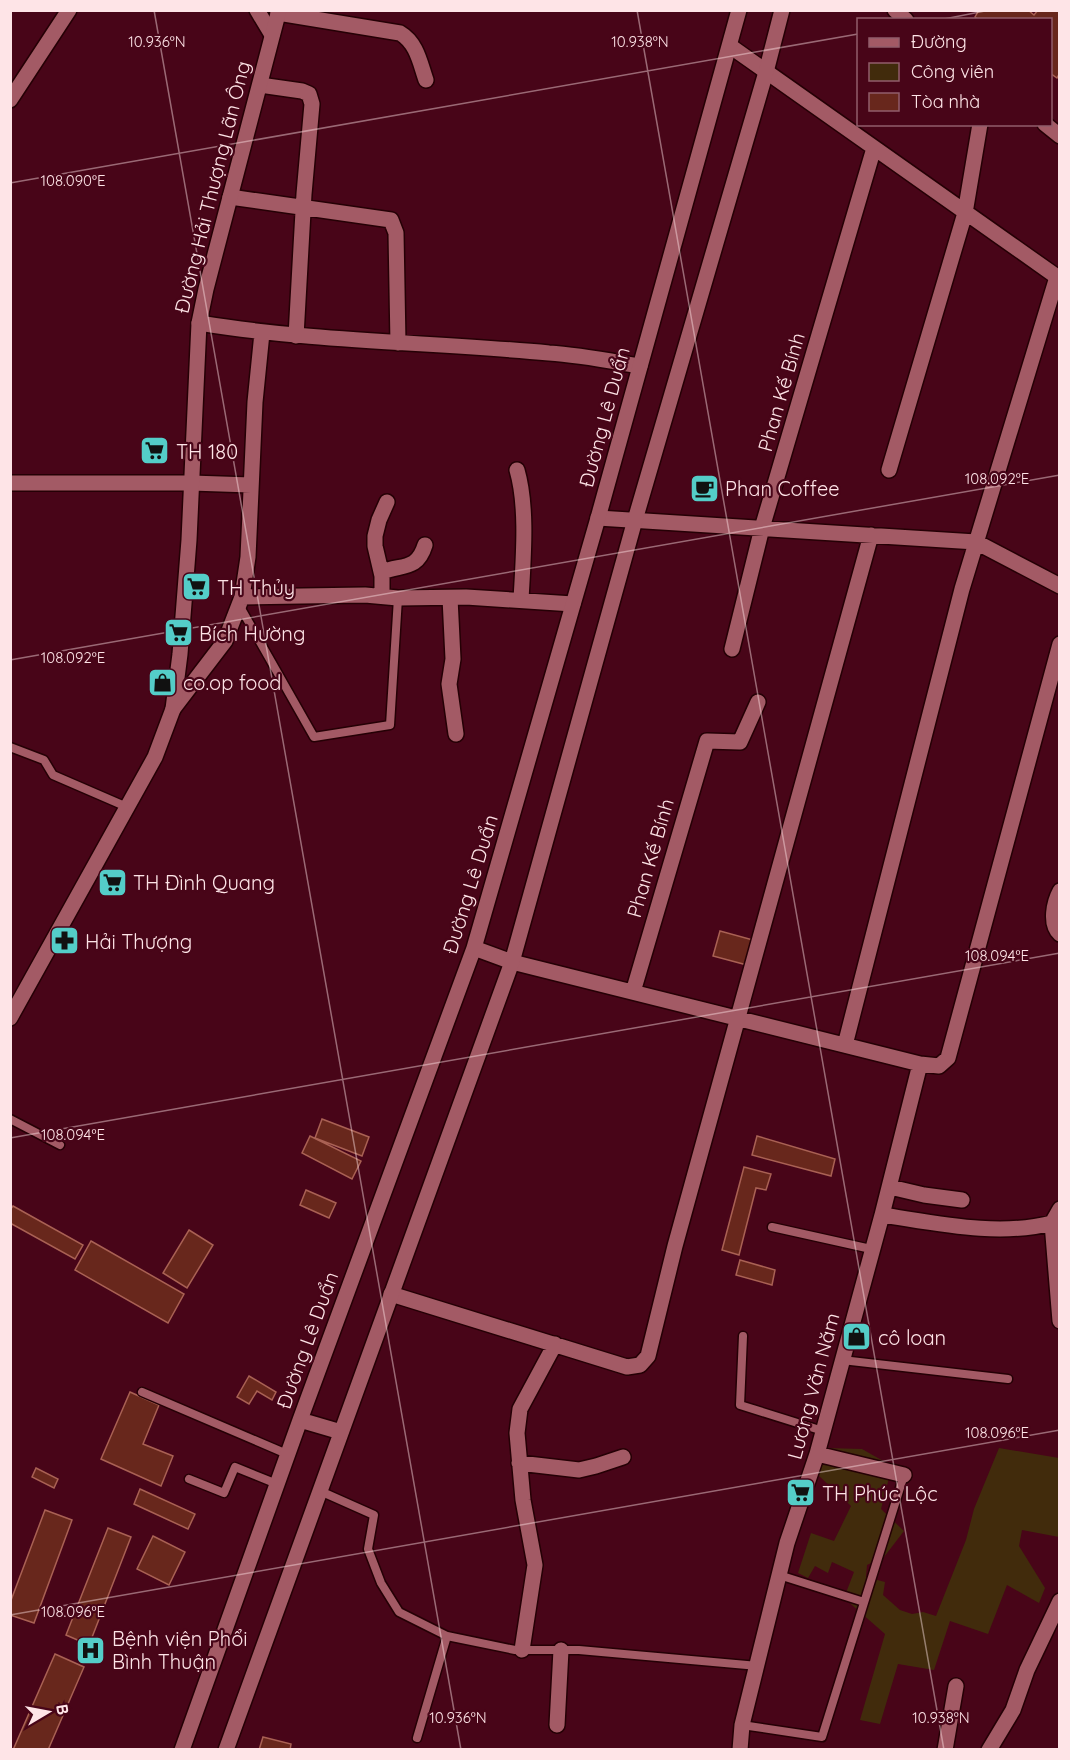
<svg xmlns="http://www.w3.org/2000/svg" width="1070" height="1760" font-family="Quicksand,sans-serif">
	<style>
		.green { fill: #412b0c }
		.building { fill: #68271c; stroke: #a96154; stroke-width: 1.5 }
		.lines { fill: none; stroke-linecap: round; stroke-linejoin: round }
		.service-casing { stroke: #250005; stroke-width: 11 }
		.minor-casing { stroke: #250005; stroke-width: 18 }
		.tertiary-casing { stroke: #250005; stroke-width: 18 }
		.secondary-casing { stroke: #250005; stroke-width: 18 }
		.service { stroke: #a35a65; stroke-width: 8 }
		.minor { stroke: #a35a65; stroke-width: 15 }
		.tertiary { stroke: #a35a65; stroke-width: 15 }
		.secondary { stroke: #a35a65; stroke-width: 15 }
		.ticks { fill: none; stroke: #fee4e7; stroke-width: 1.5; stroke-opacity: 0.45 }
		.labels { text-anchor: middle; dominant-baseline: central; stroke-width: 4.5; stroke-linejoin: round; paint-order: stroke }
		.street-label { font-size: 20px; fill: #fee4e7; stroke: #480518 }
		.poi-label { font-size: 20px; fill: #fee4e7; stroke: #480518; text-anchor: start }
		.ticks-label { font-size: 15px; text-anchor: middle; fill: #fee4e7; stroke: #480518; stroke-width: 4.5; stroke-linejoin: round; paint-order: stroke }
	</style>
	<rect width="100%" height="100%" fill="#480518"/>
	<path class="green" d="M 825,1448 L 862,1449 L 892,1466 L 881,1509 L 904,1531 L 884,1557 L 867,1565 L 866,1577 L 885,1582 L 883,1595 L 900,1610 L 912,1614 L 923,1612 L 936,1616 L 966,1540 L 974,1509 L 999,1448 L 1059,1458 L 1059,1537 L 1022,1530 L 1019,1546 L 1045,1588 L 1039,1603 L 1007,1585 L 988,1634 L 950,1621 L 934,1670 L 898,1664 L 880,1724 L 860,1720 L 885,1634 L 844,1598 L 854,1572 L 832,1562 L 828,1573 L 815,1566 L 808,1578 L 798,1573 L 811,1533 L 834,1541 L 851,1506 L 817,1474 Z"/>
	<path class="building" d="M 979,10 L 1028,10 L 1034,15 L 1038,10 L 1060,10 L 1060,73 L 1057,78 L 1050,73 L 1050,20 L 979,20 L 975,17 Z
		M 720,931 L 753,940 L 747,965 L 713,956 Z
		M 322,1119 L 369,1137 L 362,1156 L 315,1138 Z
		M 310,1136 L 361,1161 L 352,1179 L 302,1153 Z
		M 757,1136 L 835,1159 L 831,1176 L 752,1155 Z
		M 744,1167 L 771,1174 L 766,1190 L 756,1188 L 739,1255 L 722,1250 Z
		M 306,1190 L 336,1203 L 329,1218 L 300,1205 Z
		M 13,1206 L 83,1245 L 75,1259 L 10,1223 L 10,1210 Z
		M 189,1230 L 213,1245 L 187,1288 L 163,1273 Z
		M 91,1241 L 184,1294 L 168,1323 L 75,1270 Z
		M 740,1260 L 775,1270 L 772,1285 L 736,1275 Z
		M 249,1376 L 276,1392 L 272,1400 L 257,1391 L 249,1404 L 237,1397 Z
		M 130,1392 L 159,1405 L 143,1444 L 173,1456 L 161,1486 L 101,1459 Z
		M 36,1468 L 58,1479 L 54,1488 L 32,1477 Z
		M 140,1489 L 195,1514 L 188,1529 L 134,1504 Z
		M 45,1510 L 72,1520 L 34,1623 L 10,1615 L 10,1603 Z
		M 108,1528 L 131,1537 L 89,1645 L 66,1635 Z
		M 153,1536 L 185,1552 L 169,1585 L 137,1569 Z
		M 55,1654 L 84,1667 L 48,1750 L 13,1750 Z
		M 263,1737 L 291,1744 L 290,1750 L 259,1750 Z"/>
	<g class="lines">
		<defs>
			<path id="service" d="M 239,605 L 314,737 L 390,725 L 398,598
				M 10,747 L 44,760 L 53,775 L 127,807
				M 10,1119 L 60,1145
				M 772,1227 L 871,1249
				M 743,1336 L 740,1405 L 823,1431
				M 842,1360 L 1008,1379
				M 142,1392 L 287,1454
				M 189,1479 L 224,1493 L 235,1467 L 277,1484
				M 320,1491 L 374,1515 L 368,1549 L 381,1583 L 399,1612 L 447,1636 L 515,1650 L 579,1650 L 758,1666
				M 779,1575 L 864,1602
				M 742,1725 L 822,1737 L 904,1475
				M 417,1738 L 447,1636"/>
			<path id="minor" d="M 257,10 L 272,35
				M 895,10 L 906,20
				M 278,13 L 400,33 C 417,43 420,63 426,80
				M 730,46 L 1060,279
				M 260,85 L 302,91 L 309,94 L 312,104 L 304,194 L 296,336
				M 10,100 L 69,10
				M 1045,124 L 1060,136
				M 230,197 L 391,220 L 396,233 L 398,343
				M 199,323 C 315,342 432,342 549,353 C 580,355 610,361 640,366
				M 517,470 C 528,508 523,561 521,600
				M 889,470 L 965,213 L 980,124
				M 191,483 L 251,485
				M 598,518 L 976,542 L 1060,586
				M 382,572 C 402,564 417,571 425,545
				M 382,596 L 382,576 L 375,546 L 375,536 L 379,520 L 387,502
				M 242,597 L 365,595 L 398,598 L 466,597 L 573,604
				M 450,598 L 453,659 L 449,684 L 456,734
				M 732,649 L 762,528 L 874,148
				M 173,709 L 225,641 L 242,597 L 248,557 L 255,402 L 262,333
				M 1060,891 C 1054,902 1049,924 1060,934
				M 512,962 L 920,1064 L 939,1066 L 948,1058 L 1060,644
				M 633,992 L 707,741 L 740,742 L 758,702
				M 845,1045 L 962,589 L 1057,277
				M 890,1187 L 924,1195 L 962,1200
				M 882,1215 L 920,1064
				M 1052,1223 L 1060,1321
				M 391,1294 L 627,1367 L 640,1365 L 648,1356 L 675,1246 L 871,535
				M 817,1454 L 904,1475
				M 519,1463 L 579,1470 L 596,1466 L 623,1457
				M 522,1650 L 535,1565 L 523,1500 L 517,1433 L 520,1409 L 555,1344
				M 557,1725 L 561,1650
				M 740,1750 L 742,1725 L 787,1543 L 817,1454 L 882,1215 C 936,1223 998,1237 1052,1223 L 1060,1209
				M 945,1750 L 956,1686
				M 989,1750 L 1013,1710 L 1027,1670 L 1060,1601"/>
			<path id="tertiary" d="M 10,483 L 191,483
				M 10,1018 L 155,757 L 173,709 L 180,654 L 189,540 L 199,323 L 206,289 L 279,10"/>
			<path id="secondary" d="M 474,948 L 512,962
				M 300,1420 L 341,1432
				M 182,1750 L 300,1420 L 474,948 L 598,518 L 739,10
				M 226,1750 L 512,962 L 635,520 L 766,72 L 782,10"/>
		</defs>
		<use href="#service" class="service-casing"/>
		<use href="#minor" class="minor-casing"/>
		<use href="#tertiary" class="tertiary-casing"/>
		<use href="#secondary" class="secondary-casing"/>
		<use href="#service" class="service"/>
		<use href="#minor" class="minor"/>
		<use href="#tertiary" class="tertiary"/>
		<use href="#secondary" class="secondary"/>
	</g>
	<path class="ticks" d="M 154,10 L 461,1750M 637,10 L 944,1750M 939,20 L 990,10M 10,183 L 858,34M 10,660 L 1060,475M 10,1138 L 1060,953M 10,1615 L 1060,1430"/>
	<defs>
		<symbol id="supermarket-square" viewBox="-11 -11 22 22"><rect x="-9" y="-9" width="18" height="18" rx="4" fill="#54cdc8" stroke="#480518"/><path d="M-6-5.5h2.5l.6 2H6L4.5 2H-2.5L-4.4-4H-6ZM-1.5 3.2a1.3 1.3 0 1 0 .1 0ZM3 3.2a1.3 1.3 0 1 0 .1 0Z" fill="#111"/></symbol>
		<symbol id="cafe-square" viewBox="-11 -11 22 22"><rect x="-9" y="-9" width="18" height="18" rx="4" fill="#54cdc8" stroke="#480518"/><path d="M-5.5-4.5H6V0H3Q3 3.5 0 3.5H-2.5Q-5.5 3.5-5.5 0ZM3-3.2v2h1.7v-2ZM-6 4.5H4V6H-6Z" fill="#111"/></symbol>
		<symbol id="shop-square" viewBox="-11 -11 22 22"><rect x="-9" y="-9" width="18" height="18" rx="4" fill="#54cdc8" stroke="#480518"/><path d="M-5-2.5h2.3a2.7 3.5 0 0 1 5.4 0H5L5.5 6h-11ZM-1.5-2.5h3a1.5 2.3 0 0 0-3 0Z" fill="#111"/></symbol>
		<symbol id="pharmacy-square" viewBox="-11 -11 22 22"><rect x="-9" y="-9" width="18" height="18" rx="4" fill="#54cdc8" stroke="#480518"/><path d="M-2-6h4v4h4v4h-4v4h-4v-4h-4v-4h4Z" fill="#111"/></symbol>
		<symbol id="hospital-square" viewBox="-11 -11 22 22"><rect x="-9" y="-9" width="18" height="18" rx="4" fill="#54cdc8" stroke="#480518"/><path d="M-5-5h3v3.5h4V-5h3V5h-3V1.5h-4V5h-3Z" fill="#111"/></symbol>
	</defs>
	<g fill-rule="evenodd">
		<use href="#supermarket-square" x="138" y="434" width="33" height="33"/>
		<use href="#cafe-square" x="688" y="472" width="33" height="33"/>
		<use href="#supermarket-square" x="180" y="570" width="33" height="33"/>
		<use href="#supermarket-square" x="162" y="616" width="33" height="33"/>
		<use href="#shop-square" x="146" y="666" width="33" height="33"/>
		<use href="#supermarket-square" x="96" y="866" width="33" height="33"/>
		<use href="#pharmacy-square" x="48" y="924" width="33" height="33"/>
		<use href="#shop-square" x="840" y="1320" width="33" height="33"/>
		<use href="#supermarket-square" x="784" y="1476" width="33" height="33"/>
		<use href="#hospital-square" x="74" y="1634" width="33" height="33"/>
	</g>
	<g class="labels">
		<g class="street-label">
			<text transform="translate(212 187) rotate(-76)">Đường Hải Thượng Lãn Ông</text>
			<text transform="translate(781 392) rotate(-74)">Phan Kế Bính</text>
			<text transform="translate(604 417) rotate(-75)">Đường Lê Duẩn</text>
			<text transform="translate(650 858) rotate(-74)">Phan Kế Bính</text>
			<text transform="translate(470 884) rotate(-73)">Đường Lê Duẩn</text>
			<text transform="translate(307 1340) rotate(-70)">Đường Lê Duẩn</text>
			<text transform="translate(813 1386) rotate(-75)">Lương Văn Năm</text>
		</g>
		<g class="poi-label">
			<text x="176" y="451">TH 180</text>
			<text x="725" y="488">Phan Coffee</text>
			<text x="217" y="587">TH Thủy</text>
			<text x="199" y="633">Bích Hường</text>
			<text x="183" y="682">co.op food</text>
			<text x="133" y="882">TH Đình Quang</text>
			<text x="85" y="941">Hải Thượng</text>
			<text x="878" y="1337">cô loan</text>
			<text x="822" y="1493">TH Phúc Lộc</text>
			<text x="112" y="1638">Bệnh viện Phổi<tspan x="112" dy="23">Bình Thuận</tspan></text>
		</g>
	</g>
	<g class="ticks-label">
		<text x="157" y="47">10.936°N</text>
		<text x="640" y="47">10.938°N</text>
		<text x="73" y="186">108.090°E</text>
		<text x="997" y="484">108.092°E</text>
		<text x="73" y="663">108.092°E</text>
		<text x="997" y="961">108.094°E</text>
		<text x="73" y="1140">108.094°E</text>
		<text x="997" y="1438">108.096°E</text>
		<text x="73" y="1617">108.096°E</text>
		<text x="458" y="1723">10.936°N</text>
		<text x="941" y="1723">10.938°N</text>
	</g>
	<rect width="1070" height="1760" fill="none" stroke="#fee4e7" stroke-width="24"/>
	<rect x="857" y="18" width="195" height="108" fill="#480518" stroke="#915e6b" stroke-width="1.5"/>
	<rect x="869" y="38" width="30" height="9" fill="#a35a65" stroke="#915e6b" stroke-width="1.5"/>
	<text x="911" y="48" font-size="18" fill="#fee4e7">Đường</text>
	<rect x="869" y="63" width="30" height="18" fill="#412b0c" stroke="#915e6b" stroke-width="1.5"/>
	<text x="911" y="78" font-size="18" fill="#fee4e7">Công viên</text>
	<rect x="869" y="93" width="30" height="18" fill="#68271c" stroke="#915e6b" stroke-width="1.5"/>
	<text x="911" y="108" font-size="18" fill="#fee4e7">Tòa nhà</text>
	<g transform="translate(48 1712) rotate(80)" stroke="#480518" stroke-width="4.5" paint-order="stroke">
	<path d="M0-4.5L10 22L0 15L-10 22Z" fill="#fee4e7"/>
	<text y="-9" font-size="16" font-weight="bold" text-anchor="middle" fill="#fee4e7">B</text>
	</g>
</svg>
